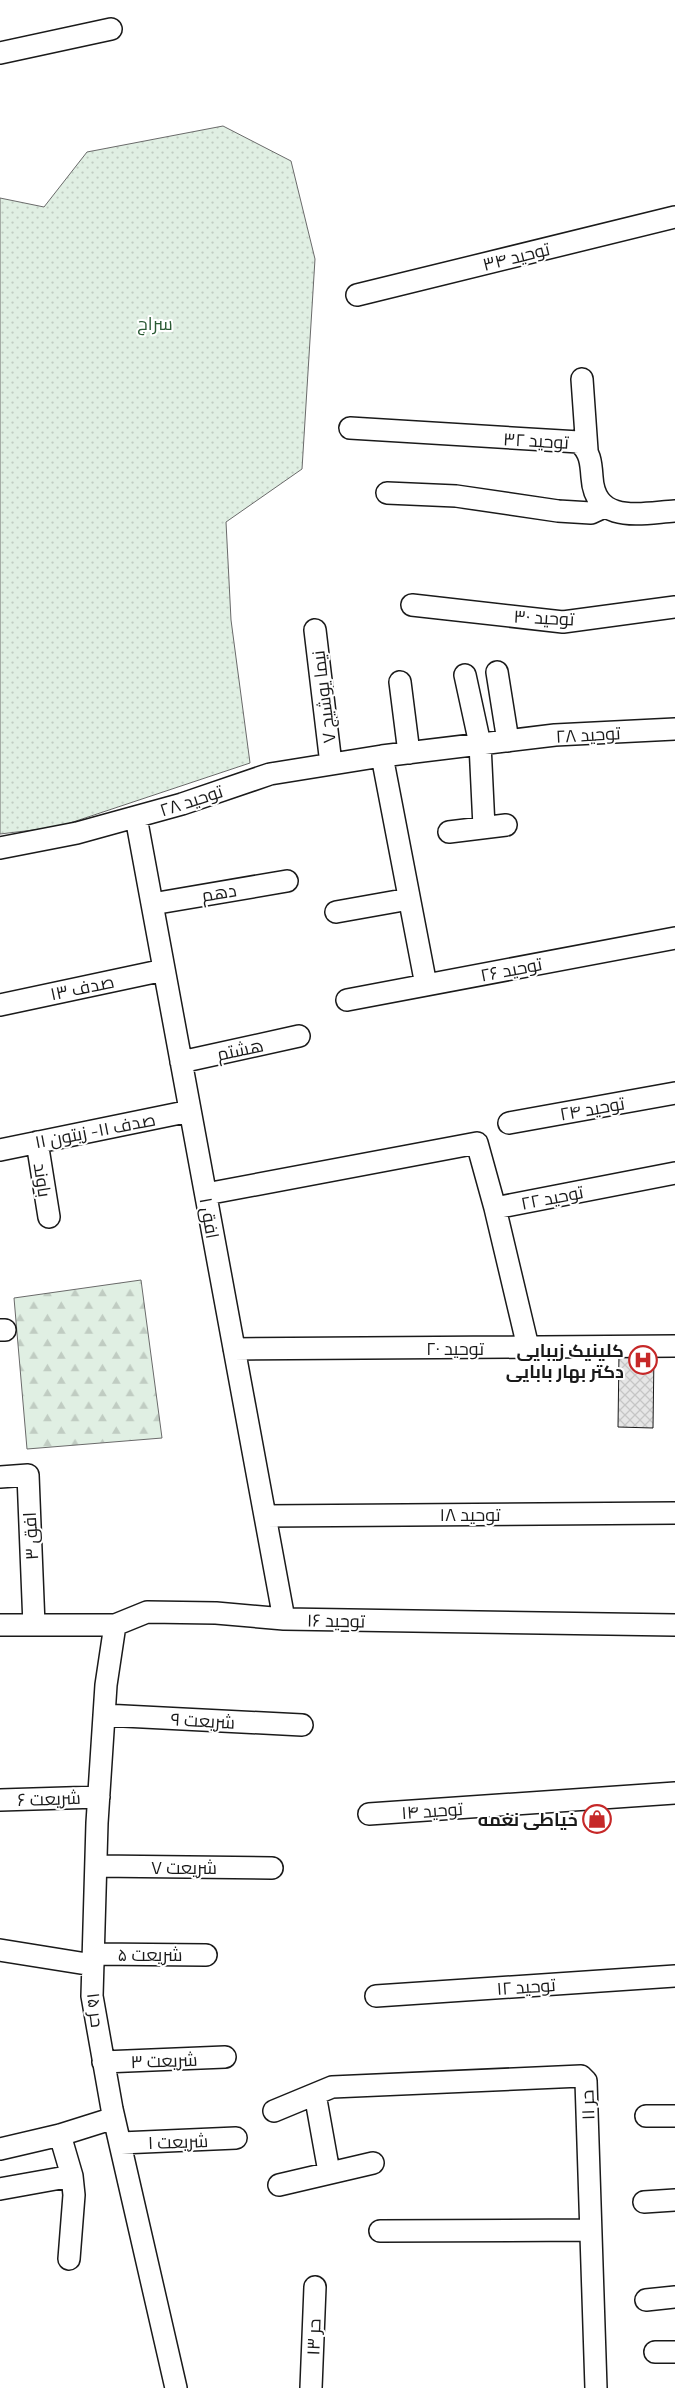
<svg xmlns="http://www.w3.org/2000/svg" width="675" height="2388" font-family="'Exo 2',Cairo,sans-serif">
	<style>
		.forest { fill: url(#forest-firs); stroke: #6a6a6a }
		.park { fill: url(#park-dots); stroke: #6a6a6a }
		.building { fill: url(#building-cross-hatch); stroke: #1a1a1a }
		.lines { fill: none; stroke-linecap: round; stroke-linejoin: round }
		.minor-casing { stroke: #1a1a1a; stroke-width: 24 }
		.minor { stroke: #fff; stroke-width: 21 }
		.labels { text-anchor: middle; dominant-baseline: central; stroke-width: 4; stroke-linejoin: round; paint-order: stroke }
		.street-label { font-size: 18px; fill: #1a1a1a; stroke: #fff }
		.park-label { font-size: 18px; fill: #2b5a34; stroke: #fff }
		.poi-label { font-size: 18px; font-weight: bold; fill: #1a1a1a; stroke: #fff; text-anchor: end }
	</style>
	<defs>
		<pattern id="forest-firs" width="22" height="20" patternUnits="userSpaceOnUse" patternTransform="scale(1.25)"><rect width="22" height="20" fill="#e0efe3"/><path d="M5 1l3.5 6h-7zM16 11l3.5 6h-7z" fill="#c0ccc2"/></pattern>
		<pattern id="park-dots" width="8" height="8" patternUnits="userSpaceOnUse" patternTransform="scale(1.25)"><rect width="8" height="8" fill="#e0efe3"/><path d="M2 2h.1M6 6h.1" fill="none" stroke="#c0ccc2" stroke-width="1.8" stroke-linecap="round"/></pattern>
		<pattern id="building-cross-hatch" width="8" height="8" patternUnits="userSpaceOnUse" patternTransform="scale(1.25)"><rect width="8" height="8" fill="#e6e6e6"/><path d="M0 0l8 8M0 8l8-8" fill="none" stroke="#c5c5c5"/></pattern>
	</defs>
	<rect width="100%" height="100%" fill="#fff"/>
	<path class="forest" d="M 141,1280 L 162,1438 L 27,1449 L 14,1298 Z"/>
	<path class="park" d="M 223,126 L 291,161 L 315,259 L 302,469 L 226,522 L 231,620 L 250,763 L 58,827 L 0,834 L 0,198 L 44,207 L 87,152 Z"/>
	<path class="building" d="M 619,1353 L 654,1353 L 653,1428 L 618,1427 Z"/>
	<g class="lines">
		<defs>
			<path id="minor" d="M 0,53 L 111,29
				M 357,295 L 675,217
				M 582,379 L 587,450
				M 350,428 L 579,442 C 590,452 591,462 592,477 C 595,525 641,513 675,511
				M 387,493 L 456,496 L 558,511 L 591,513 L 604,507
				M 412,605 L 563,622 L 675,607
				M 315,630 L 331,764
				M 497,672 L 508,741
				M 465,675 L 480,744 L 484,827
				M 400,682 L 409,753
				M 382,756 L 426,985
				M 136,817 L 284,1619
				M 449,832 L 506,825
				M 0,848 L 77,833 L 182,804 L 270,774 L 382,756 L 555,735 L 675,729
				M 152,904 L 287,881
				M 336,912 L 409,899
				M 347,1000 L 675,938
				M 0,1005 L 164,970
				M 181,1062 L 299,1036
				M 509,1123 L 675,1093
				M 37,1142 L 49,1217
				M 0,1150 L 190,1111
				M 206,1194 L 477,1143 L 495,1208 L 675,1173
				M 495,1208 L 528,1347
				M 0,1330 L 5,1330
				M 234,1349 L 675,1346
				M 0,1477 L 28,1475 L 34,1625
				M 265,1516 L 675,1513
				M 0,1625 L 115,1625 L 147,1612 L 216,1613 L 284,1619 L 675,1625
				M 115,1625 L 106,1685 L 97,1823 L 92,1996 L 112,2109 L 176,2388
				M 104,1715 L 302,1725
				M 0,1800 L 99,1797
				M 369,1814 L 675,1793
				M 96,1866 L 272,1868
				M 0,1950 L 93,1965
				M 93,1954 L 206,1955
				M 376,1996 L 675,1976
				M 103,2062 L 225,2057
				M 315,2094 L 329,2172
				M 274,2111 L 332,2087 L 581,2076 L 586,2081 L 596,2388
				M 646,2116 L 675,2116
				M 60,2135 L 72,2176 L 74,2195 L 69,2259
				M 121,2143 L 236,2138
				M 0,2149 L 60,2135 L 114,2118
				M 279,2185 L 373,2163
				M 0,2189 L 72,2176
				M 644,2202 L 675,2200
				M 380,2231 L 590,2230
				M 646,2300 L 675,2297
				M 655,2352 L 675,2352
				M 311,2388 L 315,2287"/>
		</defs>
		<use href="#minor" class="minor-casing"/>
		<use href="#minor" class="minor"/>
	</g>
	<defs>
		<symbol id="hospital-ring" viewBox="-11 -11 22 22"><circle r="9.5" fill="#fff" stroke="#c62828" stroke-width="1.5"/><path d="M-5-5h3v3.5h4V-5h3V5h-3V1.5h-4V5h-3Z" fill="#c62828"/></symbol>
		<symbol id="shop-ring" viewBox="-11 -11 22 22"><circle r="9.5" fill="#fff" stroke="#c62828" stroke-width="1.5"/><path d="M-5-2.5h2.3a2.7 3.5 0 0 1 5.4 0H5L5.5 6h-11ZM-1.5-2.5h3a1.5 2.3 0 0 0-3 0Z" fill="#c62828"/></symbol>
	</defs>
	<g fill-rule="evenodd">
		<use href="#hospital-ring" x="627" y="1344" width="32" height="32"/>
		<use href="#shop-ring" x="581" y="1803" width="32" height="32"/>
	</g>
	<g class="labels">
		<g class="street-label">
			<text transform="translate(516 256) rotate(-14)">توحید ۳۴</text>
			<text transform="translate(536 440) rotate(3)">توحید ۳۲</text>
			<text transform="translate(544 617) rotate(3)">توحید ۳۰</text>
			<text transform="translate(323 697) rotate(-97)">نیما یوشیج ۷</text>
			<text transform="translate(588 734) rotate(-3)">توحید ۲۸</text>
			<text transform="translate(191 800) rotate(-18)">توحید ۲۸</text>
			<text transform="translate(219 892) rotate(-9)">دهم</text>
			<text transform="translate(511 969) rotate(-11)">توحید ۲۶</text>
			<text transform="translate(82 987) rotate(-12)">صدف ۱۳</text>
			<text transform="translate(240 1049) rotate(-12)">هشتم</text>
			<text transform="translate(592 1108) rotate(-10)">توحید ۲۴</text>
			<text transform="translate(95 1130) rotate(-11)">صدف ۱۱- زیتون ۱۱</text>
			<text transform="translate(43 1180) rotate(81)">باوند</text>
			<text transform="translate(552 1197) rotate(-11)">توحید ۲۲</text>
			<text transform="translate(210 1218) rotate(80)">افق ۱</text>
			<text x="455" y="1348">توحید ۲۰</text>
			<text x="470" y="1514">توحید ۱۸</text>
			<text transform="translate(30 1536) rotate(-93)">افق ۳</text>
			<text transform="translate(336 1620) rotate(1)">توحید ۱۶</text>
			<text transform="translate(203 1720) rotate(3)">شریعت ۹</text>
			<text transform="translate(49 1798) rotate(-2)">شریعت ۶</text>
			<text transform="translate(432 1810) rotate(-4)">توحید ۱۴</text>
			<text x="184" y="1867">شریعت ۷</text>
			<text x="150" y="1954">شریعت ۵</text>
			<text transform="translate(526 1986) rotate(-4)">توحید ۱۲</text>
			<text transform="translate(96 2010) rotate(83)">حر ۱۵</text>
			<text transform="translate(164 2060) rotate(-2)">شریعت ۳</text>
			<text transform="translate(587 2105) rotate(-92)">حر ۱۱</text>
			<text transform="translate(178 2141) rotate(-2)">شریعت ۱</text>
			<text transform="translate(313 2337) rotate(-88)">حر ۱۳</text>
		</g>
		<g class="park-label">
			<text x="155" y="323">سراج</text>
		</g>
		<g class="poi-label">
			<text x="624" y="1350">کلینیک زیبایی<tspan x="624" dy="21">دکتر بهار بابایی</tspan></text>
			<text x="578" y="1819">خیاطی نغمه</text>
		</g>
	</g>
</svg>
